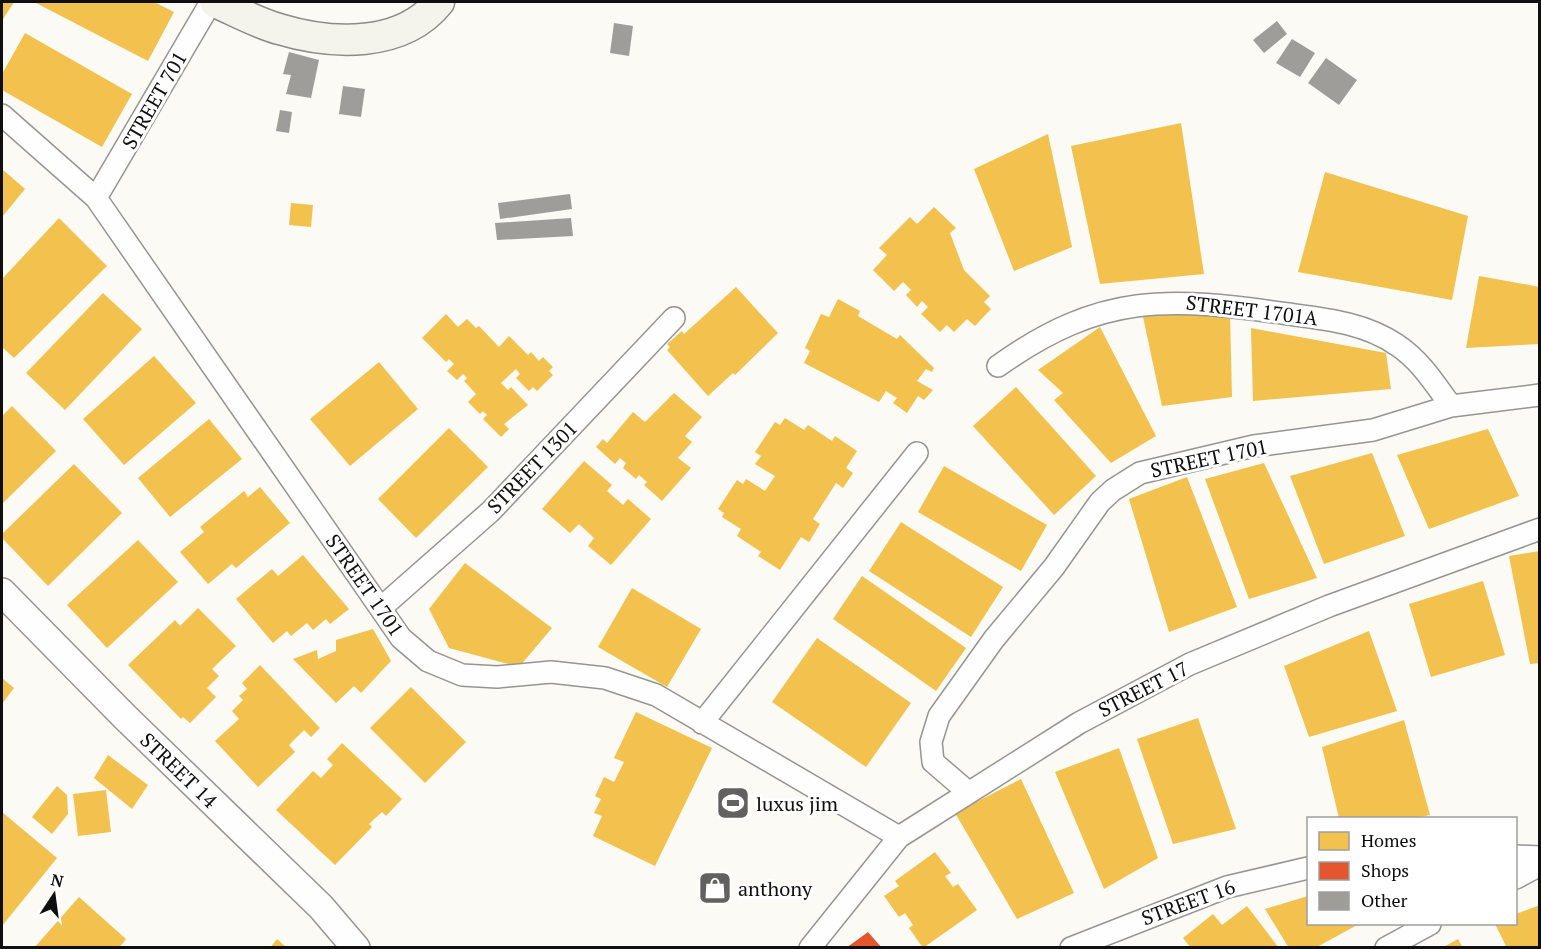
<svg xmlns="http://www.w3.org/2000/svg" width="1541" height="949" font-family="'PT Serif',serif">
	<style>
		.homes { fill: #f2c14e }
		.shops { fill: #e4572e }
		.building { fill: #9f9d9a }
		.lines { fill: none; stroke-linecap: round; stroke-linejoin: round }
		.minor-casing { stroke: #959593; stroke-width: 24 }
		.tertiary-casing { stroke: #959593; stroke-width: 30 }
		.secondary-casing { stroke: #8c8b89; stroke-width: 33 }
		.minor { stroke: #fefefe; stroke-width: 21 }
		.tertiary { stroke: #fefefe; stroke-width: 27 }
		.secondary { stroke: #f5f4ec; stroke-width: 30 }
		.labels { text-anchor: middle; dominant-baseline: central; stroke-width: 6; stroke-linejoin: round; paint-order: stroke }
		.street-label { font-size: 20px; fill: #0f0f0f; stroke: #fff }
		.poi-label { font-size: 20px; fill: #0f0f0f; stroke: #fff; text-anchor: start }
	</style>
	<rect width="100%" height="100%" fill="#fbfaf5"/>
	<path class="homes" d="M 2,2 L 14,2 L 2,21 Z
		M 34,2 L 154,2 L 174,12 L 148,61 Z
		M 25,33 L 132,94 L 102,147 L 2,90 L 2,74 Z
		M 1181,123 L 1204,274 L 1100,284 L 1071,146 Z
		M 1048,134 L 1072,247 L 1014,271 L 974,169 Z
		M 2,169 L 25,189 L 2,217 Z
		M 1325,172 L 1468,216 L 1452,300 L 1298,272 Z
		M 291,203 L 313,205 L 311,227 L 289,225 Z
		M 934,207 L 956,228 L 950,233 L 964,270 L 990,296 L 984,302 L 991,309 L 975,326 L 967,319 L 954,332 L 947,325 L 940,332 L 921,314 L 928,307 L 922,301 L 917,307 L 906,295 L 911,290 L 903,282 L 894,291 L 873,270 L 887,255 L 879,248 L 910,217 L 917,224 Z
		M 59,218 L 107,266 L 14,358 L 2,347 L 2,279 Z
		M 1479,276 L 1540,287 L 1540,344 L 1466,348 Z
		M 736,287 L 778,333 L 735,375 L 733,373 L 708,396 L 667,350 L 670,347 L 667,344 L 682,331 L 684,334 Z
		M 103,293 L 142,329 L 65,410 L 26,373 Z
		M 838,299 L 860,311 L 858,316 L 897,339 L 900,335 L 934,368 L 932,372 L 926,369 L 917,381 L 933,390 L 924,400 L 918,396 L 907,413 L 893,403 L 897,398 L 886,391 L 879,402 L 804,363 L 810,351 L 805,348 L 821,314 L 829,317 Z
		M 1142,312 L 1230,313 L 1232,397 L 1162,406 Z
		M 446,314 L 458,327 L 467,319 L 476,328 L 479,326 L 499,347 L 509,336 L 528,355 L 531,352 L 539,361 L 543,357 L 553,367 L 549,371 L 553,375 L 537,391 L 533,387 L 529,391 L 516,378 L 520,374 L 516,369 L 501,383 L 508,390 L 511,387 L 528,405 L 504,424 L 509,429 L 501,437 L 483,419 L 487,415 L 483,411 L 480,414 L 468,402 L 476,394 L 464,381 L 467,378 L 463,374 L 457,380 L 447,371 L 454,364 L 449,359 L 446,362 L 422,338 Z
		M 1100,327 L 1156,436 L 1111,463 L 1054,400 L 1063,393 L 1038,370 Z
		M 1251,328 L 1386,353 L 1391,389 L 1253,401 Z
		M 154,356 L 196,403 L 124,465 L 83,419 Z
		M 379,362 L 418,409 L 350,466 L 310,419 Z
		M 1016,387 L 1096,476 L 1054,515 L 973,426 Z
		M 674,393 L 702,417 L 685,436 L 692,442 L 678,458 L 691,468 L 662,501 L 644,485 L 647,482 L 639,475 L 636,479 L 623,468 L 626,463 L 620,458 L 615,464 L 596,447 L 603,439 L 607,443 L 633,412 L 645,422 Z
		M 12,406 L 56,451 L 2,504 L 2,416 Z
		M 785,418 L 804,430 L 808,425 L 832,441 L 835,436 L 857,451 L 846,468 L 853,473 L 843,488 L 836,483 L 813,519 L 820,524 L 809,542 L 801,537 L 780,570 L 758,556 L 761,552 L 737,536 L 741,529 L 722,517 L 724,513 L 718,509 L 737,480 L 743,484 L 746,479 L 765,491 L 775,476 L 755,464 L 761,456 L 755,452 L 775,422 L 780,425 Z
		M 209,419 L 242,459 L 170,517 L 138,478 Z
		M 449,428 L 488,467 L 416,538 L 378,499 Z
		M 1488,429 L 1519,496 L 1429,529 L 1397,455 Z
		M 1372,453 L 1405,536 L 1324,564 L 1290,476 Z
		M 584,461 L 612,485 L 607,491 L 623,505 L 628,499 L 651,519 L 611,565 L 588,546 L 594,538 L 579,524 L 570,533 L 542,509 Z
		M 1264,463 L 1317,578 L 1249,599 L 1205,479 Z
		M 74,464 L 122,513 L 48,586 L 2,538 L 2,534 Z
		M 944,466 L 1047,525 L 1021,571 L 918,512 Z
		M 1187,477 L 1237,607 L 1169,632 L 1129,499 Z
		M 260,487 L 290,523 L 236,568 L 232,564 L 208,584 L 180,552 L 204,532 L 200,527 L 244,491 L 248,497 Z
		M 901,522 L 1003,587 L 971,637 L 869,571 Z
		M 138,540 L 178,582 L 107,648 L 67,605 Z
		M 1540,551 L 1540,663 L 1530,664 L 1509,556 Z
		M 303,555 L 349,609 L 330,624 L 326,619 L 313,630 L 307,623 L 291,636 L 287,631 L 273,643 L 236,599 L 272,569 L 278,576 Z
		M 465,563 L 552,628 L 519,667 L 449,648 L 429,609 Z
		M 862,576 L 966,648 L 936,691 L 833,619 Z
		M 1483,581 L 1505,655 L 1431,677 L 1409,604 Z
		M 632,588 L 701,629 L 667,687 L 598,647 Z
		M 198,608 L 236,646 L 212,669 L 219,676 L 207,688 L 216,697 L 190,723 L 183,717 L 181,719 L 128,665 L 175,620 L 180,626 Z
		M 373,629 L 391,661 L 361,693 L 354,686 L 336,703 L 293,659 L 317,650 L 318,659 L 336,651 L 336,640 Z
		M 1369,631 L 1397,711 L 1309,737 L 1284,666 Z
		M 817,638 L 911,703 L 866,767 L 772,702 Z
		M 260,665 L 320,728 L 311,737 L 304,730 L 289,745 L 295,752 L 258,787 L 215,741 L 239,719 L 232,711 L 243,700 L 239,696 L 247,689 L 242,683 Z
		M 2,678 L 14,688 L 2,704 Z
		M 411,687 L 466,742 L 425,783 L 370,728 Z
		M 636,712 L 712,748 L 655,866 L 593,836 L 602,816 L 594,813 L 601,799 L 595,796 L 604,777 L 614,782 L 624,762 L 614,758 Z
		M 1198,718 L 1236,829 L 1173,844 L 1137,739 Z
		M 1404,720 L 1430,815 L 1415,818 L 1339,818 L 1322,747 Z
		M 342,743 L 402,799 L 386,816 L 382,812 L 369,824 L 372,827 L 335,865 L 276,810 L 313,771 L 321,778 L 333,765 L 327,759 Z
		M 1119,748 L 1158,858 L 1104,889 L 1055,772 Z
		M 108,755 L 148,785 L 132,809 L 94,778 Z
		M 1021,779 L 1074,893 L 1017,919 L 955,813 Z
		M 57,786 L 67,795 L 68,814 L 52,834 L 32,817 Z
		M 106,790 L 111,832 L 78,836 L 73,794 Z
		M 2,812 L 57,858 L 2,926 Z
		M 935,852 L 951,873 L 945,876 L 953,887 L 958,884 L 977,910 L 923,948 L 909,928 L 913,925 L 905,913 L 899,917 L 884,896 L 899,886 L 895,881 Z
		M 1308,896 L 1308,924 L 1359,924 L 1315,948 L 1289,948 L 1265,909 Z
		M 79,897 L 126,939 L 119,948 L 34,948 Z
		M 1540,905 L 1540,948 L 1507,948 L 1495,924 L 1516,924 L 1516,914 Z
		M 1247,906 L 1279,948 L 1191,948 L 1183,938 L 1213,914 L 1222,925 Z
		M 277,939 L 287,948 L 270,948 Z
		M 1458,939 L 1463,948 L 1442,948 Z"/>
	<path class="shops" d="M 868,932 L 882,948 L 846,948 Z"/>
	<path class="building" d="M 1277,21 L 1287,34 L 1264,53 L 1253,40 Z
		M 614,23 L 633,26 L 629,56 L 610,53 Z
		M 1292,39 L 1315,53 L 1300,77 L 1276,63 Z
		M 289,52 L 319,60 L 311,98 L 286,94 L 291,75 L 283,74 Z
		M 1326,58 L 1357,80 L 1339,105 L 1308,83 Z
		M 343,86 L 365,89 L 361,117 L 339,114 Z
		M 280,110 L 292,112 L 289,133 L 276,131 Z
		M 570,194 L 572,209 L 500,219 L 498,203 Z
		M 571,218 L 573,236 L 497,240 L 495,223 Z"/>
	<g class="lines">
		<defs>
			<path id="minor" d="M 2,115 L 96,198 L 401,638 L 428,661 L 462,675 L 497,677 L 551,672 L 605,678 L 656,695 L 899,837
				M 96,198 L 211,2
				M 998,366 C 1102,292 1168,297 1288,314 C 1326,319 1365,323 1397,345 C 1420,360 1435,384 1451,406
				M 382,607 L 491,511 L 674,318
				M 702,723 L 917,453
				M 968,792 L 933,762 L 931,742 L 939,716 L 994,639 L 1054,567 L 1100,502 L 1113,490 L 1140,473 L 1254,446 L 1373,430 L 1451,406 L 1540,395
				M 1516,856 L 1540,857
				M 1516,878 L 1540,865
				M 810,948 L 899,837 L 1079,723 L 1190,664 L 1329,606 L 1540,529
				M 1071,948 L 1227,887 L 1308,868
				M 1386,948 L 1430,924"/>
			<path id="tertiary" d="M 2,592 L 125,717 L 321,907 L 356,948"/>
			<path id="secondary" d="M 215,2 C 236,11 257,23 279,29 C 332,45 402,48 439,2"/>
		</defs>
		<use href="#minor" class="minor-casing"/>
		<use href="#tertiary" class="tertiary-casing"/>
		<use href="#secondary" class="secondary-casing"/>
		<use href="#minor" class="minor"/>
		<use href="#tertiary" class="tertiary"/>
		<use href="#secondary" class="secondary"/>
	</g>
	<defs>
		<symbol id="stadium-square" viewBox="-11 -11 22 22"><rect x="-9" y="-9" width="18" height="18" rx="4" fill="#626160" stroke="#fff"/><path d="M0-5a6.5 5 0 1 0 0 10a6.5 5 0 1 0 0-10ZM-3.5-1.8h7v3.6h-7Z" fill="#fff"/></symbol>
		<symbol id="shop-square" viewBox="-11 -11 22 22"><rect x="-9" y="-9" width="18" height="18" rx="4" fill="#626160" stroke="#fff"/><path d="M-5-2.5h2.3a2.7 3.5 0 0 1 5.4 0H5L5.5 6h-11ZM-1.5-2.5h3a1.5 2.3 0 0 0-3 0Z" fill="#fff"/></symbol>
	</defs>
	<g fill-rule="evenodd">
		<use href="#stadium-square" x="714" y="784" width="38" height="38"/>
		<use href="#shop-square" x="696" y="869" width="38" height="38"/>
	</g>
	<g class="labels">
		<g class="street-label">
			<text transform="translate(154 100) rotate(-60)">STREET 701</text>
			<text transform="translate(1252 310) rotate(7)">STREET 1701A</text>
			<text transform="translate(1209 458) rotate(-12)">STREET 1701</text>
			<text transform="translate(532 467) rotate(-46)">STREET 1301</text>
			<text transform="translate(365 585) rotate(55)">STREET 1701</text>
			<text transform="translate(1143 689) rotate(-27)">STREET 17</text>
			<text transform="translate(179 770) rotate(44)">STREET 14</text>
			<text transform="translate(1188 902) rotate(-20)">STREET 16</text>
		</g>
		<g class="poi-label">
			<text x="756" y="803">luxus jim</text>
			<text x="738" y="888">anthony</text>
		</g>
	</g>
	<rect width="1541" height="949" fill="none" stroke="#0f0f0f" stroke-width="6"/>
	<rect x="1307" y="817" width="210" height="108" fill="#ffffff" stroke="#9f9f9f" stroke-width="1.5"/>
	<rect x="1319" y="832" width="30" height="18" fill="#f2c14e" stroke="#9f9f9f" stroke-width="1.5"/>
	<text x="1361" y="847" font-size="18" fill="#0f0f0f">Homes</text>
	<rect x="1319" y="862" width="30" height="18" fill="#e4572e" stroke="#9f9f9f" stroke-width="1.5"/>
	<text x="1361" y="877" font-size="18" fill="#0f0f0f">Shops</text>
	<rect x="1319" y="892" width="30" height="18" fill="#9f9d9a" stroke="#9f9f9f" stroke-width="1.5"/>
	<text x="1361" y="907" font-size="18" fill="#0f0f0f">Other</text>
	<g transform="translate(54 895) rotate(13)" stroke="#ffffff" stroke-width="4.5" paint-order="stroke">
	<path d="M0-4.5L10 22L0 15L-10 22Z" fill="#0f0f0f"/>
	<text y="-9" font-size="16" font-weight="bold" text-anchor="middle" fill="#0f0f0f">N</text>
	</g>
</svg>
